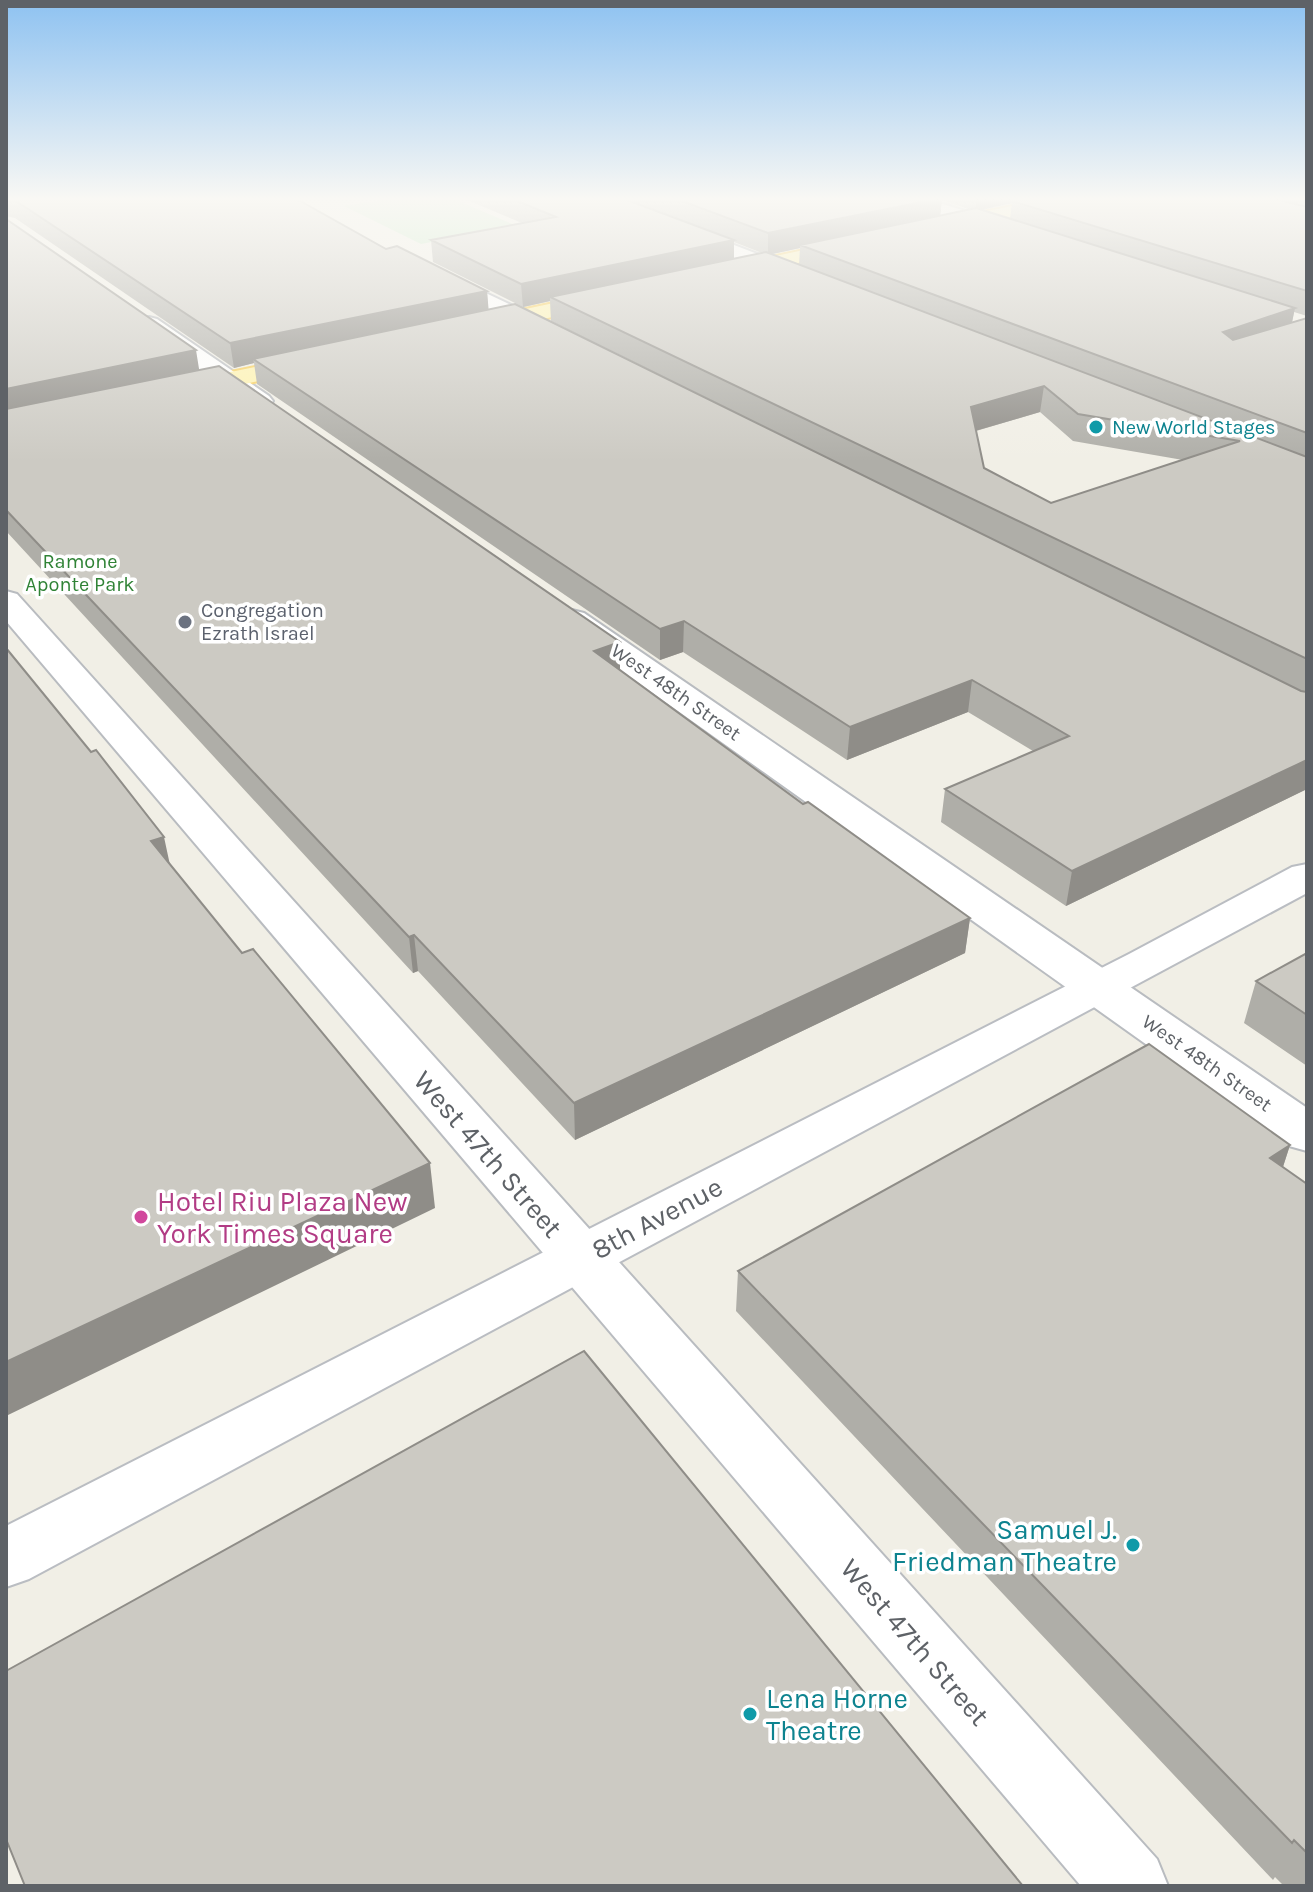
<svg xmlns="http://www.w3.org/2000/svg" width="1313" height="1892" font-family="Karla,sans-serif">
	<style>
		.green { fill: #c2e9c3 }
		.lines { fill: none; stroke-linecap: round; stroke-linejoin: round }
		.minor-casing { stroke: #b9bcc0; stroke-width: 4 }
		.secondary-casing { stroke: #babdc2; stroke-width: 4 }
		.primary-casing { stroke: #f8ce58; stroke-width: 4 }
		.minor { fill: #fff; fill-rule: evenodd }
		.secondary { fill: #fff; fill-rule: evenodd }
		.primary { fill: #fff3ad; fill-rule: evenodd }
		.wall { fill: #afaea8; fill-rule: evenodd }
		.shaded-wall { fill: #8f8d88 }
		.building { fill: #cccac3; stroke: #8f8d88; stroke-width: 2; fill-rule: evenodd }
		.culture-dot { fill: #0f9aa8; stroke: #fff; stroke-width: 3 }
		.worship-dot { fill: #6b7280; stroke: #fff; stroke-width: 3 }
		.hotel-dot { fill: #d1479c; stroke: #fff; stroke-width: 3 }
		.labels { text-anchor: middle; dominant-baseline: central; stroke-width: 7; stroke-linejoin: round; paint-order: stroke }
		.far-culture-label { font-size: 20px; fill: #0d838f; stroke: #fff; text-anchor: start }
		.far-park-label { font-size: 20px; fill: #308336; stroke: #fff }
		.far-worship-label { font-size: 20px; fill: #5b616d; stroke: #fff; text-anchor: start }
		.far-street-label { font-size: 20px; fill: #5e6267; stroke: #fff }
		.near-street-label { font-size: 28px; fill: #5e6267; stroke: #fff }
		.near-hotel-label { font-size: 28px; fill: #b23c85; stroke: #fff; text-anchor: start }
		.near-culture-label { font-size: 28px; fill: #0d838f; stroke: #fff; text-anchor: end }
	</style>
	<rect width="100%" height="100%" fill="#f1efe6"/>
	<path class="green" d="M 400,197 L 449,197 L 517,226 L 421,244 L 344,206 Z"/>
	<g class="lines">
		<defs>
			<path id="minor" d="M 894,197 L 921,197 L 1019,228 L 1022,232 L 1012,238 L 1005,236 L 896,201 Z
				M 149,317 L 157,319 L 269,396 L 273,401 L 269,406 L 251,406 L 141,329 L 137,324 L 141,319 Z
				M 6,591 L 17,594 L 1157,1859 L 1168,1886 L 1081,1886 L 6,621 Z
				M 572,610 L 584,613 L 1307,1108 L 1307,1151 L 1289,1146 L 560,627 L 555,620 L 560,613 Z"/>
			<path id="secondary" d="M 584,197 L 609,197 L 807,273 L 810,278 L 807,283 L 791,283 L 586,201 Z
				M 433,268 L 562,329 L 566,334 L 562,339 L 546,339 L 425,279 L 422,274 L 425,269 Z
				M 1307,864 L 1307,893 L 29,1579 L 6,1587 L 6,1526 L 1129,954 L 1292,867 Z"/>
			<path id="primary" d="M 1056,197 L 1091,197 L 1082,203 L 939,233 L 929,227 L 939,221 Z
				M 856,239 L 866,245 L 863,249 L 728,278 L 717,272 L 728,266 Z
				M 610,291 L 621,298 L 618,303 L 478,333 L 470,331 L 466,326 L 470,321 L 478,319 Z
				M 313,355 L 322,357 L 325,362 L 322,367 L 177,399 L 168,396 L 164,391 L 168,386 L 177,383 Z"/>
		</defs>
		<use href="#minor" class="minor-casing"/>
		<use href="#secondary" class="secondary-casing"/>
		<use href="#primary" class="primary-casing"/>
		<use href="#minor" class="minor"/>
		<use href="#secondary" class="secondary"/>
		<use href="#primary" class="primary"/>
	</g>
	<path class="wall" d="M 6,197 L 293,197 L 386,249 L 487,291 L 488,310 L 911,499 L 551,321 L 550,301 L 523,307 L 433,262 L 431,240 L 522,223 L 460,197 L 1307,197 L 1307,316 L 1294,312 L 1292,322 L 1307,318 L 1307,789 L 1066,906 L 941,822 L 945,789 L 1033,751 L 968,712 L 847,760 L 683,652 L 660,660 L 257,384 L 254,363 L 234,368 L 15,218 L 6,216 ZM 942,200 L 971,210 L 940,216 ZM 1012,203 L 1010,219 L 981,210 ZM 734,242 L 762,253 L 734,259 ZM 800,248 L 799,265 L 771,254 ZM 1040,412 L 1073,441 L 1183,460 L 1051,503 L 984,468 L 976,431 Z
		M 6,219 L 199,370 L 620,670 L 803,804 L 970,918 L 965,953 L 575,1140 L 418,971 L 413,973 L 6,531 Z
		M 1307,953 L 1307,1066 L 1244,1023 L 1256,981 Z
		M 1290,1145 L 1283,1167 L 1307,1184 L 1307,1886 L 1284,1886 L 1275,1877 L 1273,1880 L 736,1311 L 738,1271 Z"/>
	<path class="shaded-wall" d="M 306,197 L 332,197 L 306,200 Z
		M 977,197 L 1043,197 L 1012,201 L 1012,203 L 975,211 Z
		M 942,198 L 940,218 L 800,245 L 800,248 L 768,255 L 768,233 Z
		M 734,240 L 734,262 L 550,297 L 550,301 L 523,307 L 521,284 Z
		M 487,291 L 489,314 L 253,359 L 254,363 L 234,368 L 230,343 Z
		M 1295,308 L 1290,332 L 1218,357 L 1223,332 Z
		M 196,350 L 200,375 L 6,416 L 6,389 Z
		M 1044,386 L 1040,412 L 968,433 L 971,407 Z
		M 684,621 L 683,652 L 660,660 L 660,629 Z
		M 620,642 L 620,674 L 594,651 Z
		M 972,680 L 968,712 L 847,760 L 850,727 Z
		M 1307,760 L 1307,789 L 1066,906 L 1072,871 Z
		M 164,837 L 173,879 L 151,841 Z
		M 970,918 L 965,953 L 575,1140 L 574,1103 Z
		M 414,935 L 418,971 L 413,973 L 409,937 Z
		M 1290,1145 L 1277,1185 L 1270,1158 Z
		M 430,1163 L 435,1208 L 6,1416 L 6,1362 Z"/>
	<path class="building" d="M 10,197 L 293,197 L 386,249 L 397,246 L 487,291 L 230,343 Z
		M 507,197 L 619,197 L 734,240 L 521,284 L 431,240 L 556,217 Z
		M 671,197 L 939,197 L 942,198 L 768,233 Z
		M 1032,197 L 1268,197 L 1307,207 L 1307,291 L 1012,201 Z
		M 976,208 L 1295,308 L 1223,332 L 1233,340 L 1307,318 L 1307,433 L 800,245 Z
		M 6,219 L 196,350 L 6,389 Z
		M 766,252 L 1307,457 L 1307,659 L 550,297 ZM 1044,386 L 1078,414 L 1240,441 L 1051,503 L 984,468 L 971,407 Z
		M 515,304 L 1301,691 L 1307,692 L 1307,760 L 1072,871 L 945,789 L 1069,736 L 972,680 L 850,727 L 684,621 L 660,629 L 253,359 Z
		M 219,366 L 620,642 L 594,651 L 803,804 L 808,802 L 970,918 L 574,1103 L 414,935 L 409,937 L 6,510 L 6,409 Z
		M 6,648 L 91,752 L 96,750 L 164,837 L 151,841 L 242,953 L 253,949 L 430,1163 L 6,1362 Z
		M 1307,953 L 1307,1015 L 1256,981 Z
		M 1149,1044 L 1290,1145 L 1270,1158 L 1307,1184 L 1307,1853 L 1294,1840 L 1292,1843 L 738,1271 Z
		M 584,1351 L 1023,1886 L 25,1886 L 6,1839 L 6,1671 Z"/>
	<linearGradient id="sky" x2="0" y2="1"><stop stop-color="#8ec2f1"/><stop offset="0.43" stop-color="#f9f8f4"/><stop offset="1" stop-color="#f9f8f4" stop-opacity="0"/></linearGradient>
	<rect width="1313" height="462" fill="url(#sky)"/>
	<g class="culture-dot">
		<circle cx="1096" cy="427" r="8"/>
		<circle cx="1133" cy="1545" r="8"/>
		<circle cx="750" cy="1714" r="8"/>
	</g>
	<circle class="worship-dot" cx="185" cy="622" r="8"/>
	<circle class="hotel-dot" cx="141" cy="1217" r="8"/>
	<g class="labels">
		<g class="far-culture-label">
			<text x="1112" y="427">New World Stages</text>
		</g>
		<g class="far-park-label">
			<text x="80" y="561">Ramone<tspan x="80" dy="23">Aponte Park</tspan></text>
		</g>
		<g class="far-worship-label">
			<text x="201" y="610">Congregation<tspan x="201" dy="23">Ezrath Israel</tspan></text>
		</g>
		<g class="far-street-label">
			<text transform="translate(676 692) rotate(35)">West 48th Street</text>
			<text transform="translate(1207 1063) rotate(35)">West 48th Street</text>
		</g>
		<g class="near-street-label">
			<text transform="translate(488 1154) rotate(49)">West 47th Street</text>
			<text transform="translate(657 1218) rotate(-28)">8th Avenue</text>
			<text transform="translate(915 1642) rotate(49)">West 47th Street</text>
		</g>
		<g class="near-hotel-label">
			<text x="157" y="1201">Hotel Riu Plaza New<tspan x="157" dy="32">York Times Square</tspan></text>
		</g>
		<g class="near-culture-label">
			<text x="1117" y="1529">Samuel J.<tspan x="1117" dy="32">Friedman Theatre</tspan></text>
			<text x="766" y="1698" text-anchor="start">Lena Horne<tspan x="766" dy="32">Theatre</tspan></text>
		</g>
	</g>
	<rect width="1313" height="1892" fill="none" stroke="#5e6267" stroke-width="16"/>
</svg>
